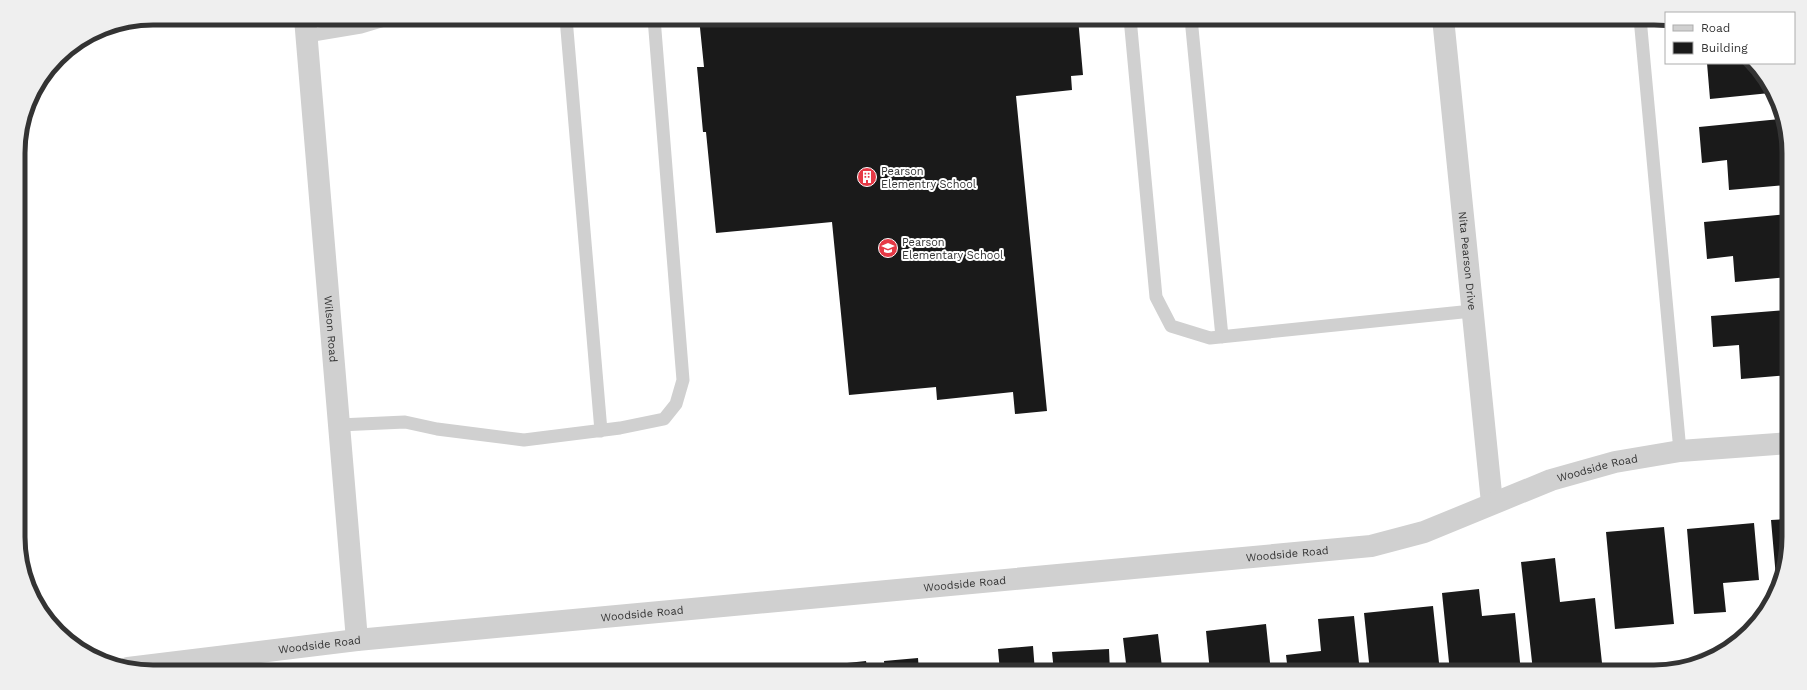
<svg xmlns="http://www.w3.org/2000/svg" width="1807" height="690" font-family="'Work Sans',sans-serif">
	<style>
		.building { fill: #1a1a1a }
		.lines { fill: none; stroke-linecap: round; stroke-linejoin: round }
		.service { stroke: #d0d0d0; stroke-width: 13 }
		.minor { stroke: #d0d0d0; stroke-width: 22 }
		.tertiary { stroke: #d0d0d0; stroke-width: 22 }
		.labels { text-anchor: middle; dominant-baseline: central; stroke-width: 4; stroke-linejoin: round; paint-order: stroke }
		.poi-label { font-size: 11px; fill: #333; stroke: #fff; text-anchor: start }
		.street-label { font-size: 11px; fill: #333; stroke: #fff }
		.rim { fill: none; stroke: #333; stroke-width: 5 }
	</style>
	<rect width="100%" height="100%" fill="#fff"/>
	<path class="building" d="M 209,18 L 231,18 L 231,19 L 209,21 Z
		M 699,18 L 1078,18 L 1083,75 L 1071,76 L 1072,90 L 1016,96 L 1047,411 L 1015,414 L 1013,392 L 937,400 L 936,387 L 849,395 L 832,222 L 716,233 L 706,132 L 703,132 L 697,67 L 704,67 Z
		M 1707,63 L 1753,63 L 1761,71 L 1770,93 L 1710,99 Z
		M 1780,119 L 1786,185 L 1729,190 L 1727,160 L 1702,163 L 1699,127 Z
		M 1788,214 L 1788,277 L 1735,282 L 1733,256 L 1707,259 L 1704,222 Z
		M 1788,310 L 1789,375 L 1741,379 L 1739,345 L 1713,347 L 1711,316 Z
		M 1789,519 L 1789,537 L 1782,581 L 1777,589 L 1771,520 Z
		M 1754,523 L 1759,580 L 1723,583 L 1726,612 L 1694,614 L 1687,529 Z
		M 1664,527 L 1674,624 L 1615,629 L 1606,532 Z
		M 1555,558 L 1560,602 L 1595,598 L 1602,663 L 1533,671 L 1521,562 Z
		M 1479,589 L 1482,616 L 1515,613 L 1521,672 L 1450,672 L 1442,593 Z
		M 1433,606 L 1440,672 L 1370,672 L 1364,613 Z
		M 1354,616 L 1360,672 L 1288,672 L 1286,655 L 1321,651 L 1318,619 Z
		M 1266,624 L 1271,672 L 1210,672 L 1206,631 Z
		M 1158,634 L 1162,667 L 1196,663 L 1197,672 L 1127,672 L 1123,638 Z
		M 1033,646 L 1035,672 L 1000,672 L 998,649 Z
		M 1109,649 L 1110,672 L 1054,672 L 1052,652 Z
		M 918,658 L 919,672 L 885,672 L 884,661 Z
		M 866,661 L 868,672 L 809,672 L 809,667 Z"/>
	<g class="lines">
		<path class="service" d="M 566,18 L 601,431
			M 1130,18 L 1156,297 L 1171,326 L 1210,338 L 1472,311
			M 1191,18 L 1222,337
			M 1640,18 L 1680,451
			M 307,36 L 361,27 L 391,18
			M 339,425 L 405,422 L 437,429 L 524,440 L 620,428 L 664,419 L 676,404 L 683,380 L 654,18
			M 1702,659 L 1708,659"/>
		<g class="minor">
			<path id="s1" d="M 305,18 L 357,640"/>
			<path id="s2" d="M 1443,18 L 1492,503"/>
		</g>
		<path class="tertiary" id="s3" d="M 128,668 L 357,640 L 1371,546 L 1424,532 L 1551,480 L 1615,462 L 1680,451 L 1789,443"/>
	</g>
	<defs>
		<symbol id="building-disc" viewBox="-11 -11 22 22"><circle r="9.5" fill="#e63946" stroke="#fff"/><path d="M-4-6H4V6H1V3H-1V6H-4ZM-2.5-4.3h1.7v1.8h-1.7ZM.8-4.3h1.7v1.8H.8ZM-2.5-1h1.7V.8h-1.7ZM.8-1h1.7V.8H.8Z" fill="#fff"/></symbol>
		<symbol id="school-disc" viewBox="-11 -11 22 22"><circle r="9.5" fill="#e63946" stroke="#fff"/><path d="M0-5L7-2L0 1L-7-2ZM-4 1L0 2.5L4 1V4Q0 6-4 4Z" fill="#fff"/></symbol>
	</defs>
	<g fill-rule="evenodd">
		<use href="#building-disc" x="856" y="166" width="22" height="22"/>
		<use href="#school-disc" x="877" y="237" width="22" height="22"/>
	</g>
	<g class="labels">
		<g class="poi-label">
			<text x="881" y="171">Pearson<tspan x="881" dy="13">Elementry School</tspan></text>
			<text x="902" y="242">Pearson<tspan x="902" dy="13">Elementary School</tspan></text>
		</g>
		<g class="street-label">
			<text stroke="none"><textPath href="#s2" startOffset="244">Nita Pearson Drive</textPath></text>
			<text stroke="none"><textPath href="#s1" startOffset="312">Wilson Road</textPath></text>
			<text stroke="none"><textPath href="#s3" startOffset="1489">Woodside Road</textPath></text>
			<text stroke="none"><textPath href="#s3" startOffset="1165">Woodside Road</textPath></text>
			<text stroke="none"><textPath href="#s3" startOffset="841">Woodside Road</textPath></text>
			<text stroke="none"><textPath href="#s3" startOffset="517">Woodside Road</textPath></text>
			<text stroke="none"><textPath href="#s3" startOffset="193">Woodside Road</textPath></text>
		</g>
	</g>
	<path d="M0 0H1807V690H0ZM153 25H1654A128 128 0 0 1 1782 153V537A128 128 0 0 1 1654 665H153A128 128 0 0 1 25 537V153A128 128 0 0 1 153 25Z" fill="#efefef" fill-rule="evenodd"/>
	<path class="rim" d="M153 25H1654A128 128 0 0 1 1782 153V537A128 128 0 0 1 1654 665H153A128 128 0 0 1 25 537V153A128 128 0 0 1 153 25Z"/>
	<rect x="1665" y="12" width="130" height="52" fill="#ffffff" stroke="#adadad"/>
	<rect x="1673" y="25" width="20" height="6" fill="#d0d0d0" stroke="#adadad"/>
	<text x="1701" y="32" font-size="12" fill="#333333">Road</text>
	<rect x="1673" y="42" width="20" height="12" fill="#1a1a1a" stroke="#adadad"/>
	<text x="1701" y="52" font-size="12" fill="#333333">Building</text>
</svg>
